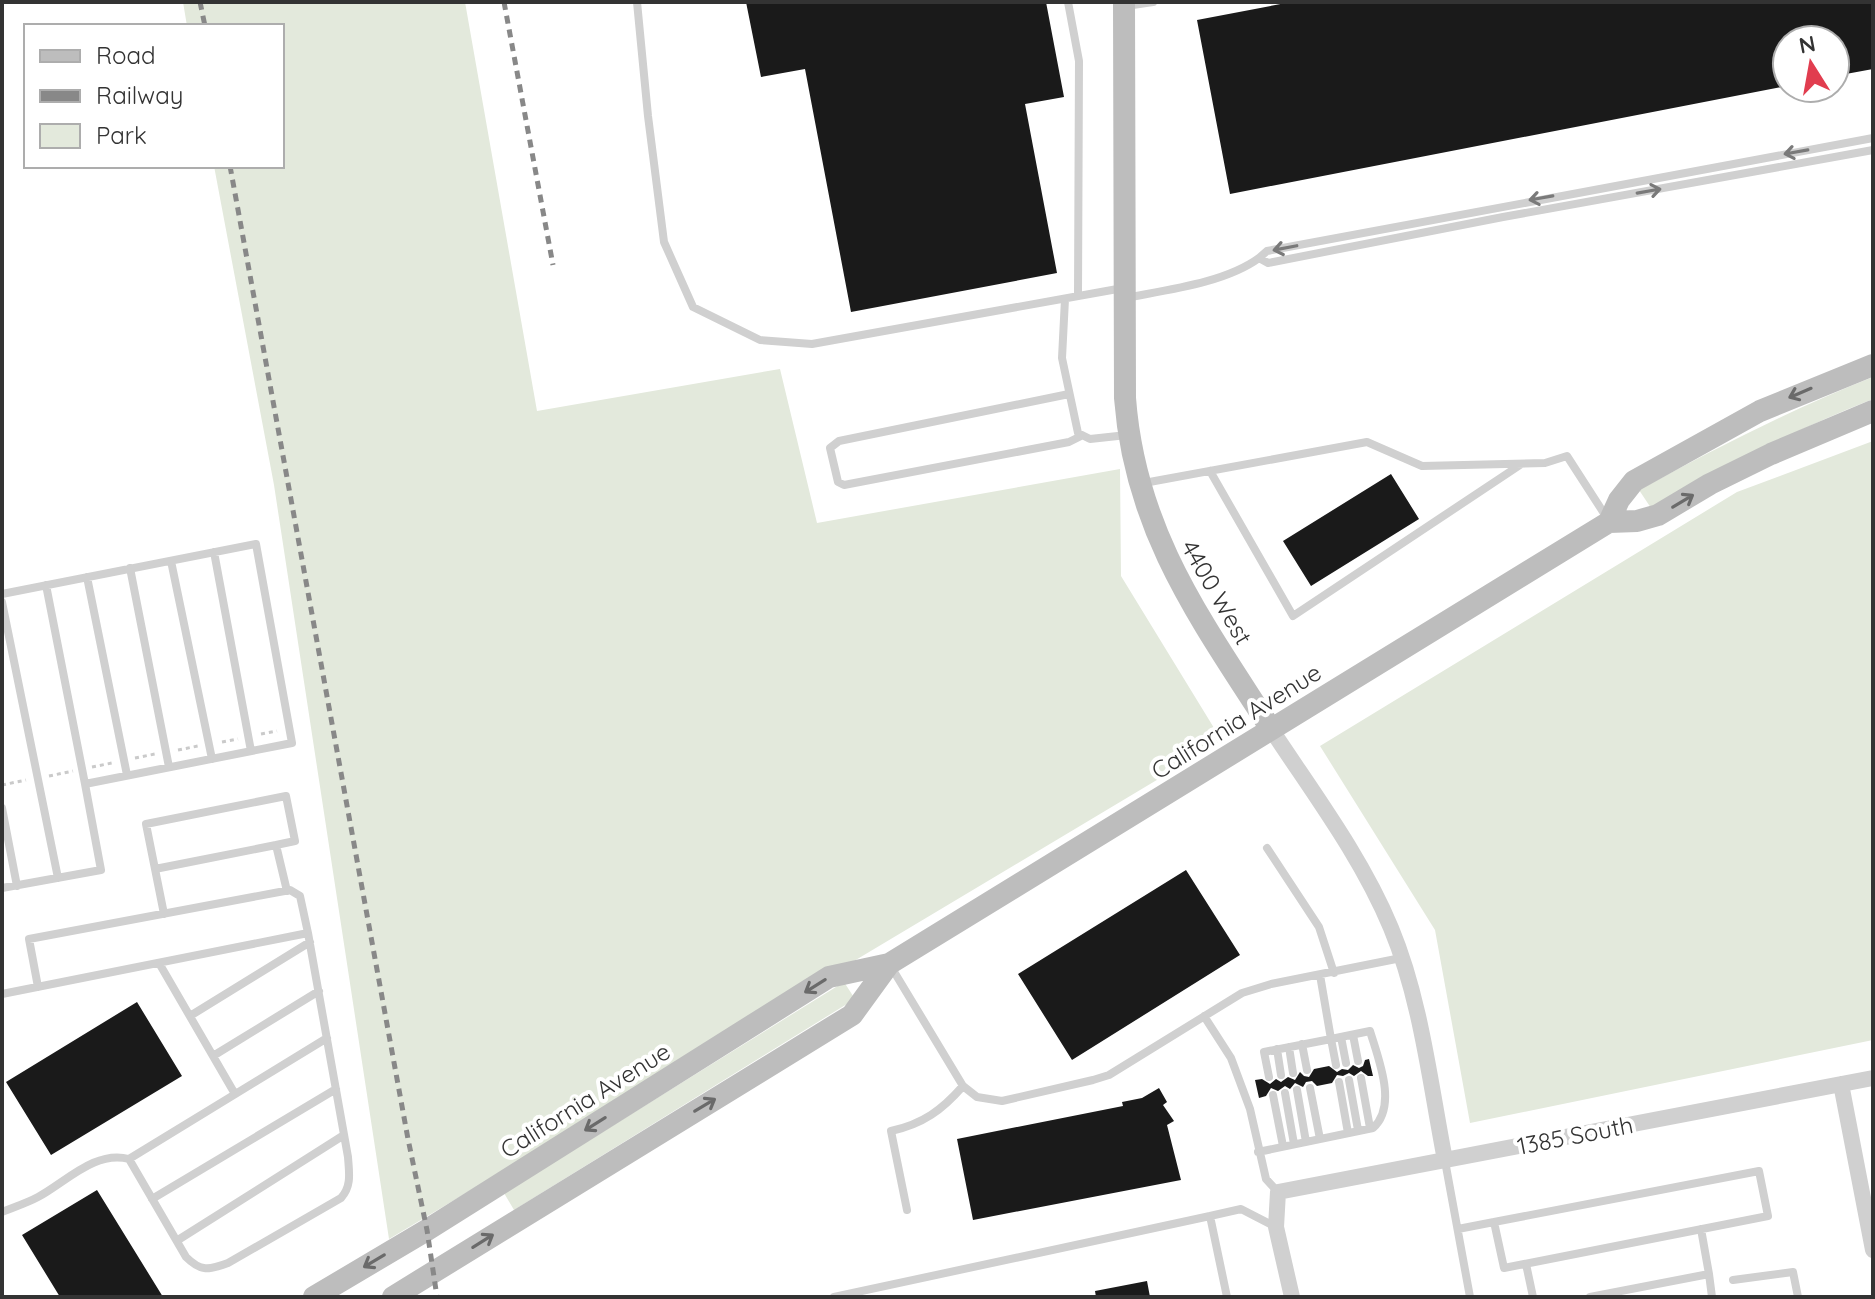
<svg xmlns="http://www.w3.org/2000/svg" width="1875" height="1299" font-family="Quicksand,sans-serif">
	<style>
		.green { fill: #e3e9dc }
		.building { fill: #1a1a1a }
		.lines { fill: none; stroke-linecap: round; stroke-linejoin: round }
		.path { stroke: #cacaca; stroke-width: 3; stroke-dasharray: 4 4; stroke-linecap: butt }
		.lane { stroke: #d0d0d0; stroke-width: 8 }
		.street { stroke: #d0d0d0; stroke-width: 16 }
		.secondary { stroke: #bdbdbd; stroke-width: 22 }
		.rail { stroke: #888; stroke-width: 5; stroke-dasharray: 8 6; stroke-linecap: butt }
		.oneway { stroke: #7a7a7a }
		.oneway2 { stroke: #6a6a6a }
		.labels { text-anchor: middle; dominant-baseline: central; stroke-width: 8; stroke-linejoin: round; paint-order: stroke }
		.street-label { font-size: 24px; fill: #333; stroke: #fff }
	</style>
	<rect width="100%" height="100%" fill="#fff"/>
	<path class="green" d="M 183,2 L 465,2 L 537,411 L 780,369 L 817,523 L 1120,469 L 1121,576 L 1222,741 L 389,1239 L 274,485 L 214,166 L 282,166 L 282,26 L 187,26 Z
		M 1873,377 L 1873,399 C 1796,429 1724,468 1651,508 L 1639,490 C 1716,448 1792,409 1873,377 Z
		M 1873,441 L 1873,1040 L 1470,1123 L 1435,930 L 1320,746 L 1737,492 Z
		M 844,982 L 855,999 L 514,1210 L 504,1193 Z"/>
	<path class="building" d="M 746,2 L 1046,2 L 1064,97 L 1025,104 L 1057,273 L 851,312 L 805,69 L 761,77 Z
		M 1291,2 L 1873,2 L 1873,69 L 1835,76 L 1835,40 L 1787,40 L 1787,86 L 1230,194 L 1197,20 Z
		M 1391,474 L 1419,519 L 1311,586 L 1283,541 Z
		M 1186,870 L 1240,955 L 1072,1060 L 1018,974 Z
		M 137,1002 L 182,1076 L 51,1155 L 6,1082 Z
		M 1369,1059 L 1373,1076 L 1368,1076 L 1361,1071 L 1354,1076 L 1349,1073 L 1343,1076 L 1337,1075 L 1332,1083 L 1317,1086 L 1312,1081 L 1306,1082 L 1303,1087 L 1295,1083 L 1290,1089 L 1285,1086 L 1278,1091 L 1271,1088 L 1266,1096 L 1259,1098 L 1255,1080 L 1262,1079 L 1270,1084 L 1276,1079 L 1281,1082 L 1288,1077 L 1295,1080 L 1300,1072 L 1304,1076 L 1309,1077 L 1314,1069 L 1329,1066 L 1337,1072 L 1342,1069 L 1348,1070 L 1353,1065 L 1359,1068 L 1363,1066 L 1365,1060 Z
		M 1159,1088 L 1167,1102 L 1163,1105 L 1174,1121 L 1167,1125 L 1181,1180 L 973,1220 L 957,1139 L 1123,1106 L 1122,1102 L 1142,1098 Z
		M 97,1190 L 163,1297 L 60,1297 L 22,1235 Z
		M 1147,1281 L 1150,1297 L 1096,1297 L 1095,1291 Z"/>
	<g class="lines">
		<path class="path" d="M 261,734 L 277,731
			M 222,742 L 238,739
			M 178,750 L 198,746
			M 135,758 L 155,754
			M 92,767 L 112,763
			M 49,776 L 73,771
			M 2,785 L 26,780"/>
		<path class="lane" d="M 637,2 L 648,116 L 664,242 L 693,307 L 760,340 L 812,344 L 1123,288
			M 1068,2 L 1079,61 L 1078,296
			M 1126,6 L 1153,2
			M 1873,138 L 1267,251 L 1259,258 L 1268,263 L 1503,217 L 1873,150
			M 1125,298 C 1166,290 1225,283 1259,258
			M 1065,299 L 1062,358 L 1078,433 L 1090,439 L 1127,435
			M 1069,394 L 839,441 L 830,448 L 838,482 L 844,485 L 1069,442 L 1081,436
			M 1210,471 L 1293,616 L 1520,465
			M 1144,483 L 1367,442 L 1422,466 L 1545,463 L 1567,456 L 1607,518
			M 214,552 L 251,751
			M 171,561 L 212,759
			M 130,568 L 169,767
			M 87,577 L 127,775
			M 46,585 L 85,784
			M 2,594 L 256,544 L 292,743 L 85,784 L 101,870 L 2,888
			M 2,602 L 58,878
			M 2,808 L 17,886
			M 1267,848 L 1319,927 L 1334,973
			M 155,869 L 276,845
			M 164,914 L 146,824 L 286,796 L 295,841 L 276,845 L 287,891
			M 159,963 L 235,1094
			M 890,965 L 963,1086 L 977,1097 L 1002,1101 L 1093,1080 L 1109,1075 L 1242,993 L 1271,984 L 1401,958
			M 38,987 L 29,939 L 290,890 L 300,896 L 308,933
			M 2,994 L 308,933 L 348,1157 C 349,1172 352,1186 341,1198 L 228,1263 C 209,1270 201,1272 186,1257 L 129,1159 C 95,1150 66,1182 38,1197 C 27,1203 14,1207 2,1212
			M 190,1016 L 310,942
			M 1204,1016 L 1231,1058 L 1250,1109 L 1266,1179 L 1278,1192
			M 1353,1035 L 1358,1061
			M 1341,1037 L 1346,1063
			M 1302,1044 L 1307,1070
			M 1289,1047 L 1293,1073
			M 1277,1049 L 1281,1075
			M 213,1056 L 319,991
			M 1269,1077 L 1264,1052 L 1331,1039 L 1336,1065
			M 1361,1078 L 1370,1128
			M 1349,1080 L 1358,1130
			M 1339,1082 L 1348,1133
			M 1310,1088 L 1320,1139
			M 1297,1090 L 1306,1142
			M 1285,1093 L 1294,1144
			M 1273,1095 L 1283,1146
			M 1258,1152 L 1373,1128 C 1398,1106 1378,1058 1370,1031 L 1331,1039 L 1320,975
			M 129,1159 L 327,1038
			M 1445,1161 L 1470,1297
			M 152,1199 L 336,1089
			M 907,1210 L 891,1131 C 923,1124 942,1110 963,1086
			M 1458,1229 L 1494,1222 L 1759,1171 L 1768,1216 L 1504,1268 L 1494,1222
			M 178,1240 L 344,1135
			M 1526,1264 L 1533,1297
			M 1709,1274 L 1712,1297
			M 1733,1280 L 1793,1272 L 1798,1297
			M 834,1297 L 1210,1216
			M 1227,1297 L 1210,1216 L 1241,1209 L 1276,1227
			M 1590,1297 L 1709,1274 L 1701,1229"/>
		<path class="street" d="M 1271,729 C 1313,793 1361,856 1391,928 C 1421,1000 1430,1083 1445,1160
			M 1841,1084 L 1873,1250
			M 1292,1297 L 1276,1227 L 1278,1192 L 1873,1078"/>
		<path class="secondary" d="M 1124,2 L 1125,398 C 1135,532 1201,620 1271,729
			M 1609,522 L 1619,500 L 1634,481 L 1760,411 L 1873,365
			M 314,1297 L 427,1230 L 829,977 L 889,964 L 1609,522 L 1637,521 L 1658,515 L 1710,484 L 1771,454 L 1873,411
			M 393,1297 L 852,1015 L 889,964"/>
		<path class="rail" d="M 200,2 L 205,26
			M 504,2 L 553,265
			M 230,166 L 408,1139 L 427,1230 L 437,1297"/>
	</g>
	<defs><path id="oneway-shaft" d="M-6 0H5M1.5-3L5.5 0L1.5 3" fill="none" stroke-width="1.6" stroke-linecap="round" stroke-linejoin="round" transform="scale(2)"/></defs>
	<g class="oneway">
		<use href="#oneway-shaft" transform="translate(1796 152) rotate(170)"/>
		<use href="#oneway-shaft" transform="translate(1649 191) rotate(-10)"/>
		<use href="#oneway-shaft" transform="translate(1541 198) rotate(170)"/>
		<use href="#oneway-shaft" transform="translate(1285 248) rotate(169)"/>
	</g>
	<g class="oneway2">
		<use href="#oneway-shaft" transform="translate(1800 393) rotate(157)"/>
		<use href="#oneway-shaft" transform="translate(1683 501) rotate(-31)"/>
		<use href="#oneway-shaft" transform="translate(815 986) rotate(148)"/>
		<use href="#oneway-shaft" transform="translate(705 1105) rotate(-31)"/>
		<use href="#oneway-shaft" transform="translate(595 1124) rotate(148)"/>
		<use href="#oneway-shaft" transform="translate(483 1241) rotate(-32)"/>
		<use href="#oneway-shaft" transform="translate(374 1261) rotate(149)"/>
	</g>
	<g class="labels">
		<g class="street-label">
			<text transform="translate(1217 592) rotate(60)">4400 West</text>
			<text transform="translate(1236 721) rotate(-32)">California Avenue</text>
			<text transform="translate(585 1100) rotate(-32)">California Avenue</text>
			<text transform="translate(1575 1135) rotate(-11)">1385 South</text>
		</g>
	</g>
	<rect width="1875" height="1299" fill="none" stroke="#333333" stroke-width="8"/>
	<rect x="24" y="24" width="260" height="144" fill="#ffffff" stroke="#adadad" stroke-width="2"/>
	<rect x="40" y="50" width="40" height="12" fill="#bdbdbd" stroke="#adadad" stroke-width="2"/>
	<text x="96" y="64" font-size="24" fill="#333333">Road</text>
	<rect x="40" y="90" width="40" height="12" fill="#888888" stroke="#adadad" stroke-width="2"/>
	<text x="96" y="104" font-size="24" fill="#333333">Railway</text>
	<rect x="40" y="124" width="40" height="24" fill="#e3e9dc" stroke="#adadad" stroke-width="2"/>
	<text x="96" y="144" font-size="24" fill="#333333">Park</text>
	<g transform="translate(1811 64) rotate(349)"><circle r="38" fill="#ffffff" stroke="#adadad" stroke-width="2"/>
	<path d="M0-6L14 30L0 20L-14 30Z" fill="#e13d4f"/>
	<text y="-12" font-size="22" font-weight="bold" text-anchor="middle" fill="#333333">N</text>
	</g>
</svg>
